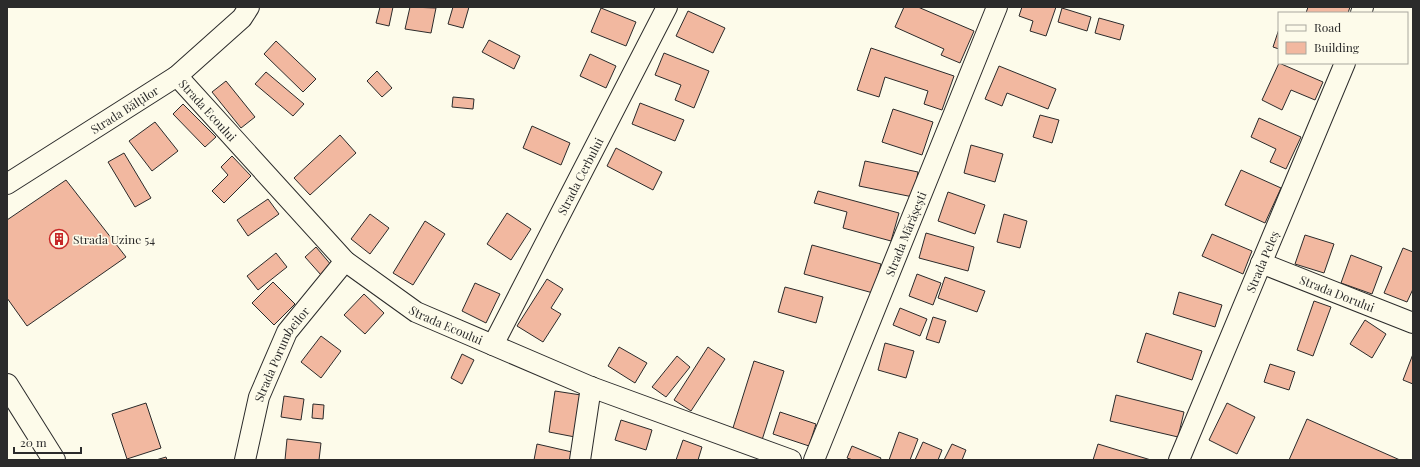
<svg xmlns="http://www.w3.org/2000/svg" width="1420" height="467" font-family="'Playfair Display',serif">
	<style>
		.building { fill: #f2b8a0; stroke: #2b2b2b }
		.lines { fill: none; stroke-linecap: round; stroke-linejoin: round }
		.minor-casing { stroke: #2b2b2b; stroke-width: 22 }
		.primary-casing { stroke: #2b2b2b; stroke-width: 24 }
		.minor { stroke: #fdfbea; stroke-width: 20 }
		.primary { stroke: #fdfbea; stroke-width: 22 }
		.labels { text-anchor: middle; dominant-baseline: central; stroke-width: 3; stroke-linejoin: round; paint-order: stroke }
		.street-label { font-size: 12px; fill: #2b2b2b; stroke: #fdfbea }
		.poi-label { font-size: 12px; fill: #2b2b2b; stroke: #fdfbea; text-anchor: start }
	</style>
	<rect width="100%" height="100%" fill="#fdfbea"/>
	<path class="building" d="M 380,7 L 393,7 L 389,26 L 376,23 Z
		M 410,7 L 436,8 L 431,33 L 405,29 Z
		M 453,7 L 469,7 L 463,28 L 448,24 Z
		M 904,7 L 918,7 L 974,31 L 960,63 L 941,55 L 944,49 L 895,27 Z
		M 1022,7 L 1056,7 L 1046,36 L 1030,31 L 1033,21 L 1019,16 Z
		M 1308,7 L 1350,7 L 1348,13 L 1306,13 Z
		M 601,8 L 636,22 L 626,46 L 591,32 Z
		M 1062,8 L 1091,17 L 1087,31 L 1058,22 Z
		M 688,11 L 725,28 L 713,53 L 676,36 Z
		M 1099,18 L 1124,25 L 1120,40 L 1095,33 Z
		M 1279,29 L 1279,49 L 1273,47 Z
		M 489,40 L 520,56 L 514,69 L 482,52 Z
		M 276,41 L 316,79 L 303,92 L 264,54 Z
		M 871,48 L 954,76 L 942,110 L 924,104 L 928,91 L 885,77 L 879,97 L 857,90 Z
		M 664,53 L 709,71 L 694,108 L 675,100 L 681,85 L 655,75 Z
		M 590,54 L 616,66 L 606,88 L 580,76 Z
		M 1279,63 L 1323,82 L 1315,100 L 1291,90 L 1282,110 L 1262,100 Z
		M 999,66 L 1056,89 L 1048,109 L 1007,93 L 1002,106 L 985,99 Z
		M 377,71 L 392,88 L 382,97 L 367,81 Z
		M 266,72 L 304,104 L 293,116 L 255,84 Z
		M 226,81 L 255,117 L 241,128 L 212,92 Z
		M 453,97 L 474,99 L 473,109 L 452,107 Z
		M 640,103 L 684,120 L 675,141 L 632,124 Z
		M 183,104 L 216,137 L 205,147 L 173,114 Z
		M 893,109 L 933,122 L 922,155 L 882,142 Z
		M 1040,115 L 1059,120 L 1052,143 L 1033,137 Z
		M 1259,118 L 1301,137 L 1286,169 L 1270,162 L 1276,149 L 1251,137 Z
		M 155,122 L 178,151 L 152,171 L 129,141 Z
		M 532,126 L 570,143 L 561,165 L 523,148 Z
		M 340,135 L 356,153 L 310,195 L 294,178 Z
		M 971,145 L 1003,154 L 995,182 L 964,173 Z
		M 616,148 L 662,172 L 653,190 L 607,166 Z
		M 124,153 L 151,198 L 135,207 L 108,162 Z
		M 232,156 L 251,176 L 224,203 L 212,191 L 228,175 L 221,167 Z
		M 865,161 L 918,172 L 913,197 L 859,186 Z
		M 1241,170 L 1281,188 L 1265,223 L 1225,205 Z
		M 66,180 L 126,257 L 27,326 L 7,298 L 7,220 Z
		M 818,191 L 899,213 L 891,241 L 843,228 L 847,212 L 814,203 Z
		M 948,192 L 985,205 L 975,234 L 938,221 Z
		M 268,199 L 279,214 L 248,236 L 237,220 Z
		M 507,213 L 531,229 L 511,260 L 487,244 Z
		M 370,214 L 389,228 L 370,254 L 351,239 Z
		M 1004,214 L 1027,221 L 1020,248 L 997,242 Z
		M 425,221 L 445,234 L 413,285 L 393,273 Z
		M 926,233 L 974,247 L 968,271 L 919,258 Z
		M 1212,234 L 1252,251 L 1243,274 L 1202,256 Z
		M 1305,235 L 1334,244 L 1324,273 L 1295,264 Z
		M 812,245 L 881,264 L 873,293 L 804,274 Z
		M 316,247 L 332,266 L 321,275 L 305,257 Z
		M 1403,248 L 1413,252 L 1413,289 L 1407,302 L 1384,293 Z
		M 276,253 L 287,267 L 258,290 L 247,276 Z
		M 1351,255 L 1382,267 L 1372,294 L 1341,283 Z
		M 917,274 L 941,283 L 933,305 L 909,296 Z
		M 945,277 L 985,291 L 977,312 L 938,298 Z
		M 547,279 L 563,289 L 551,308 L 561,314 L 543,342 L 517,326 Z
		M 273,282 L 295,304 L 274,325 L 252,303 Z
		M 475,283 L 500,294 L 486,323 L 462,311 Z
		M 785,287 L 823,297 L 816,323 L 778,312 Z
		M 1179,292 L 1222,305 L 1215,327 L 1173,314 Z
		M 364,294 L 384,313 L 365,334 L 344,315 Z
		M 1314,301 L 1331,307 L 1313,356 L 1297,350 Z
		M 900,308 L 927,319 L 920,336 L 893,325 Z
		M 933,317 L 946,321 L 939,343 L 926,339 Z
		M 1365,320 L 1386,334 L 1372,358 L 1350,344 Z
		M 1146,333 L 1202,351 L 1192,380 L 1137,362 Z
		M 321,336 L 341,351 L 321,378 L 301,362 Z
		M 885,343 L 914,351 L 906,378 L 878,370 Z
		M 619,347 L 647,363 L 635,383 L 608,366 Z
		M 708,347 L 725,359 L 691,411 L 674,400 Z
		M 462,354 L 474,360 L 462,384 L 451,378 Z
		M 1413,354 L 1413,384 L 1403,380 Z
		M 677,356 L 690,367 L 666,397 L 652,387 Z
		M 754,361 L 784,371 L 762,440 L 732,431 Z
		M 1270,364 L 1295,372 L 1289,390 L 1264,382 Z
		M 555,391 L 581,395 L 575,437 L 549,432 Z
		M 1116,395 L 1184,412 L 1178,437 L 1110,421 Z
		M 284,396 L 304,399 L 301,420 L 281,417 Z
		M 146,403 L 161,448 L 127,459 L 112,414 Z
		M 1227,403 L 1255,417 L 1237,454 L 1209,440 Z
		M 313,404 L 324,405 L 323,419 L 312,418 Z
		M 780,412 L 816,424 L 809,446 L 773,434 Z
		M 1307,419 L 1400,460 L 1289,460 Z
		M 621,420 L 652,430 L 646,450 L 615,440 Z
		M 899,432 L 918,439 L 910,460 L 889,460 Z
		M 287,439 L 321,443 L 319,460 L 285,460 Z
		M 683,440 L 702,447 L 698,460 L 676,460 Z
		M 923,442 L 942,450 L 938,460 L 915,460 Z
		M 537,444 L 572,452 L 570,460 L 534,460 Z
		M 952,444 L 966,450 L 962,460 L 944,460 Z
		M 1098,444 L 1151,460 L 1093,460 Z
		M 852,446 L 881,458 L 880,460 L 853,460 L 847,458 Z
		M 166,457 L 167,460 L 156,460 Z"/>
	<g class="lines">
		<defs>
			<g id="minor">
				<path d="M 1361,13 L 1363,7"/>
				<path id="s1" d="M 177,76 L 345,261 L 416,312 L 591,387 L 791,460"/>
				<path id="s2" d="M 7,184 L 177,76 L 242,18 L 249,7"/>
				<path id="s3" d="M 1261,263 L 1413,323"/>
				<path id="s4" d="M 493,345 L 667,7"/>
				<path id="s5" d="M 245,460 L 259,397 L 287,332 L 345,261"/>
				<path d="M 580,460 L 591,387"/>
				<path id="s6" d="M 814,460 L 997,7"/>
				<path id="s7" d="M 1179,460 L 1345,63"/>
			</g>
			<path id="primary" d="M 7,385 L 54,460"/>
		</defs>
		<use href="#minor" class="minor-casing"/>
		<use href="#primary" class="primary-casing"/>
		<use href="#minor" class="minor"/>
		<use href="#primary" class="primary"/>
	</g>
	<defs>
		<symbol id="building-ring" viewBox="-11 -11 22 22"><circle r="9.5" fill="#fdfbea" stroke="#c62828" stroke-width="1.5"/><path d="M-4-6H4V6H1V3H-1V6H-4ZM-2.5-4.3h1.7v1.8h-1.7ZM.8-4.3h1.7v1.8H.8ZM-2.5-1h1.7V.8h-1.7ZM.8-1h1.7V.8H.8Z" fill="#c62828"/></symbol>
	</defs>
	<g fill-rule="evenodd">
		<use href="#building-ring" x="48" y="228" width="22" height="22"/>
	</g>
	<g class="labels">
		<g class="street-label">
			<text stroke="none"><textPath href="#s2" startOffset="139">Strada Bălților</textPath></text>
			<text stroke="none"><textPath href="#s1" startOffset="46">Strada Ecoului</textPath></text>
			<text stroke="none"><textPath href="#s4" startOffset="190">Strada Cerbului</textPath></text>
			<text stroke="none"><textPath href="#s6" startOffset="244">Strada Mărășești</textPath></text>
			<text stroke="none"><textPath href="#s7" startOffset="215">Strada Peleș</textPath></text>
			<text stroke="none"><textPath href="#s3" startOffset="82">Strada Dorului</textPath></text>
			<text stroke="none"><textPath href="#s1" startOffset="370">Strada Ecoului</textPath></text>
			<text stroke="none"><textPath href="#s5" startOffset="113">Strada Porumbeilor</textPath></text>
		</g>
		<g class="poi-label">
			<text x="73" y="239">Strada Uzine 54</text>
		</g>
	</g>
	<rect width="1420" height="467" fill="none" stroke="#2b2b2b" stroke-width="16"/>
	<rect x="1278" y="12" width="130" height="52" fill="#fdfbea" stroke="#a9a89e"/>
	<rect x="1286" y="25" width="20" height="6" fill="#fdfbea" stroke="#a9a89e"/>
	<text x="1314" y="32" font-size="12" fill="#2b2b2b">Road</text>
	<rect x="1286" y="42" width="20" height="12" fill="#f2b8a0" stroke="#a9a89e"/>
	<text x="1314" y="52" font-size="12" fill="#2b2b2b">Building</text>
	<path d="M14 447v6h67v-6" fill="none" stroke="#2b2b2b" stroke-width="2"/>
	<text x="20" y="447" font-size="12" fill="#2b2b2b" stroke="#fdfbea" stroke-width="3" paint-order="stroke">20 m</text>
</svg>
